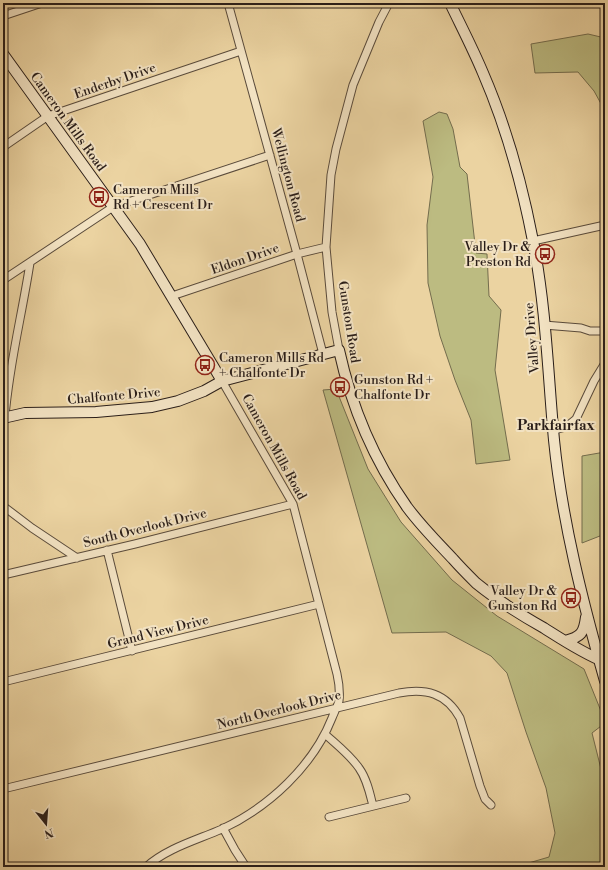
<svg xmlns="http://www.w3.org/2000/svg" width="608" height="870" font-family="'Libre Bodoni',serif">
	<style>
		.green { fill: #bcbb81; stroke: #736c4d }
		.lines { fill: none; stroke-linecap: round; stroke-linejoin: round }
		.street-casing { stroke: #5a4b3b; stroke-width: 9 }
		.secondary-casing { stroke: #2a1e19; stroke-width: 12 }
		.street { stroke: #f2e2c2; stroke-width: 7 }
		.secondary { stroke: #f2e2c2; stroke-width: 10 }
		.labels { text-anchor: middle; dominant-baseline: central; stroke-width: 4; stroke-linejoin: round; paint-order: stroke }
		.street-label { font-size: 13px; fill: #2a1e19; stroke: #f2e2c2 }
		.poi-label { font-size: 13px; fill: #2a1e19; stroke: #f2e2c2; text-anchor: start }
		.neighbourhood-label { font-size: 14px; font-weight: bold; fill: #2a1e19; stroke: #f2e2c2 }
	</style>
	<rect width="100%" height="100%" fill="#ebd3a1"/>
	<filter id="stains"><feTurbulence type="fractalNoise" baseFrequency=".005" numOctaves="4"/><feColorMatrix values="0 0 0 0 .2 0 0 0 0 .09 0 0 0 0 .02 0 0 0 .5 -.17"/></filter>
	<radialGradient id="worn" r=".72"><stop offset=".6" stop-color="#630" stop-opacity="0"/><stop offset="1" stop-color="#630" stop-opacity=".3"/></radialGradient>
	<path class="green" d="M 588,34 L 605,38 L 605,111 L 594,91 L 578,72 L 535,73 L 531,44 Z
		M 439,112 L 447,114 L 453,129 L 460,167 L 467,174 L 476,253 L 487,254 L 489,296 L 501,310 L 495,370 L 510,460 L 476,464 L 471,420 L 455,380 L 440,336 L 428,283 L 427,225 L 433,177 L 423,121 Z
		M 336,389 L 368,469 L 401,522 L 452,580 L 497,616 L 584,669 L 605,721 L 605,723 L 592,733 L 605,785 L 605,867 L 515,867 L 549,857 L 555,833 L 546,788 L 526,732 L 507,673 L 491,656 L 446,632 L 392,633 L 323,390 Z
		M 605,452 L 605,534 L 582,543 L 582,456 Z"/>
	<g class="lines">
		<defs>
			<path id="street" d="M 228,3 L 297,254 L 323,354
				M 3,16 L 42,3
				M 3,147 L 48,116 L 241,51
				M 533,241 L 605,225
				M 3,280 L 113,207 L 270,155
				M 172,296 L 297,254 L 326,247
				M 544,325 L 581,328 L 590,331 L 605,331
				M 339,350 L 332,312 L 326,247 L 331,175 L 336,149 L 353,85 L 379,22 L 389,3
				M 5,417 C 9,365 22,315 30,263
				M 554,430 L 566,427 L 576,419 L 594,381 L 605,363
				M 3,506 L 32,528 L 77,558
				M 107,550 L 132,651
				M 3,575 L 135,544 L 293,504
				M 3,682 L 319,604
				M 326,735 C 337,745 350,755 359,768 C 367,779 370,794 373,806
				M 3,789 L 399,693 C 426,688 446,693 460,718 L 480,786 L 485,799 L 491,805
				M 329,817 L 406,798
				M 223,828 L 235,850 L 246,867
				M 146,867 C 167,848 197,840 222,829 C 269,807 313,766 332,718 C 334,713 337,707 339,701 C 340,692 339,683 337,674 L 293,504 L 222,381"/>
			<path id="secondary" d="M 450,3 C 461,26 473,49 483,73 C 506,126 522,184 533,241 C 546,307 548,374 554,440 C 562,521 583,603 605,681
				M 3,54 L 140,244 L 222,381
				M 3,418 L 25,413 L 96,412 L 152,407 L 178,401 L 204,391 L 222,381 L 339,350 C 351,405 374,460 407,507 C 421,526 437,542 453,559 C 460,567 468,575 476,583 C 497,600 521,615 544,628 C 563,640 584,654 605,662
				M 565,641 C 581,637 584,633 586,617"/>
		</defs>
		<use href="#street" class="street-casing"/>
		<use href="#secondary" class="secondary-casing"/>
		<use href="#street" class="street"/>
		<use href="#secondary" class="secondary"/>
	</g>
	<defs>
		<symbol id="bus-ring" viewBox="-11 -11 22 22"><circle r="9.5" fill="#f2e2c2" stroke="#8f2418" stroke-width="1.5"/><path d="M-5-6H5V4H4V6H2V4H-2V6H-4V4H-5ZM-3.5-4V0h7V-4ZM-3.5 1.2v1.5H-2V1.2ZM2 1.2v1.5H3.5V1.2Z" fill="#8f2418"/></symbol>
	</defs>
	<g fill-rule="evenodd">
		<use href="#bus-ring" x="88" y="186" width="22" height="22"/>
		<use href="#bus-ring" x="534" y="243" width="22" height="22"/>
		<use href="#bus-ring" x="194" y="354" width="22" height="22"/>
		<use href="#bus-ring" x="329" y="376" width="22" height="22"/>
		<use href="#bus-ring" x="560" y="587" width="22" height="22"/>
	</g>
	<g class="labels">
		<g class="street-label">
			<text transform="translate(115 81) rotate(-19)">Enderby Drive</text>
			<text transform="translate(68 122) rotate(54)">Cameron Mills Road</text>
			<text transform="translate(288 175) rotate(75)">Wellington Road</text>
			<text transform="translate(245 259) rotate(-19)">Eldon Drive</text>
			<text transform="translate(349 322) rotate(81)">Gunston Road</text>
			<text transform="translate(532 338) rotate(-95)">Valley Drive</text>
			<text transform="translate(114 396) rotate(-5)">Chalfonte Drive</text>
			<text transform="translate(274 447) rotate(61)">Cameron Mills Road</text>
			<text transform="translate(145 528) rotate(-14)">South Overlook Drive</text>
			<text transform="translate(158 632) rotate(-14)">Grand View Drive</text>
			<text transform="translate(279 710) rotate(-14)">North Overlook Drive</text>
		</g>
		<g class="poi-label">
			<text x="113" y="190">Cameron Mills<tspan x="113" dy="15">Rd + Crescent Dr</tspan></text>
			<text x="531" y="247" text-anchor="end">Valley Dr &amp;<tspan x="531" dy="15">Preston Rd</tspan></text>
			<text x="219" y="358">Cameron Mills Rd<tspan x="219" dy="15">+ Chalfonte Dr</tspan></text>
			<text x="354" y="380">Gunston Rd +<tspan x="354" dy="15">Chalfonte Dr</tspan></text>
			<text x="557" y="591" text-anchor="end">Valley Dr &amp;<tspan x="557" dy="15">Gunston Rd</tspan></text>
		</g>
		<g class="neighbourhood-label">
			<text x="556" y="426">Parkfairfax</text>
		</g>
	</g>
	<rect width="608" height="870" fill="none" stroke="#ebd3a1" stroke-width="16"/>
	<rect x="4" y="4" width="600" height="862" fill="none" stroke="#2a1e19" stroke-width="2"/>
	<rect x="8" y="8" width="592" height="854" fill="none" stroke="#2a1e19"/>
	<g transform="translate(46 824) rotate(163)" stroke="#f2e2c2" stroke-width="3" paint-order="stroke">
	<path d="M0-3L7 15L0 10L-7 15Z" fill="#2a1e19"/>
	<text y="-6" font-size="11" font-weight="bold" text-anchor="middle" fill="#2a1e19">N</text>
	</g>
	<rect width="100%" height="100%" filter="url(#stains)"/>
	<rect width="100%" height="100%" fill="url(#worn)"/>
</svg>
